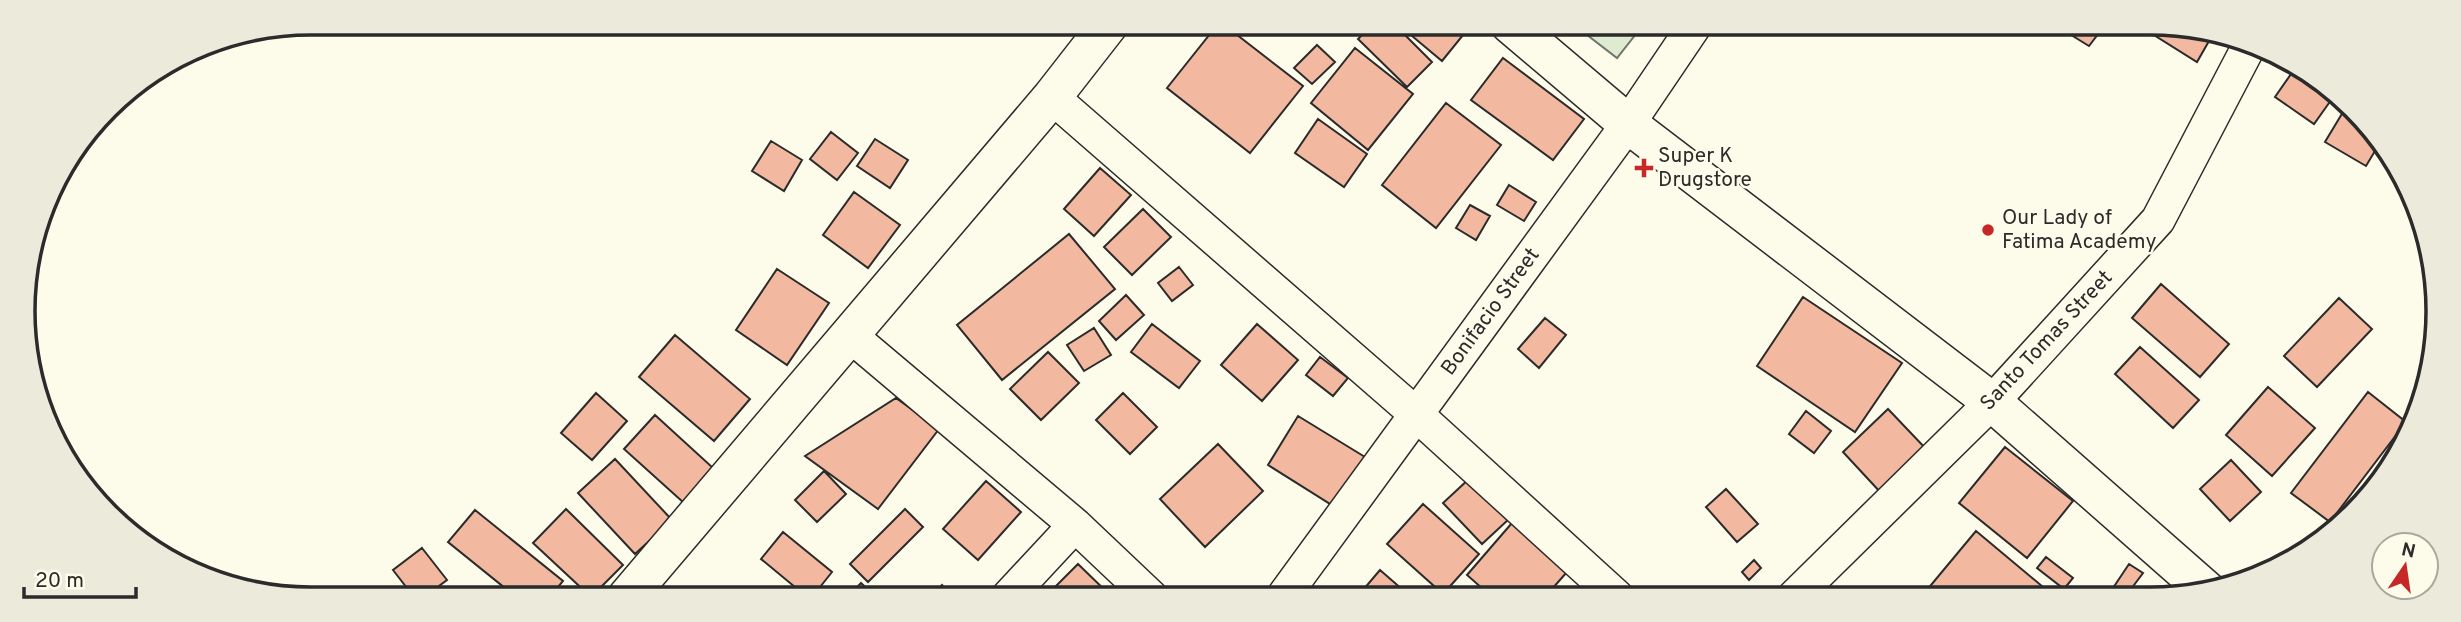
<svg xmlns="http://www.w3.org/2000/svg" width="2461" height="622" font-family="Overpass,sans-serif">
	<style>
		.green { fill: #deebd1; stroke: #74746e; stroke-width: 2 }
		.building { fill: #f2b8a0; stroke: #2b2b2b; stroke-width: 2 }
		.lines { fill: none; stroke-linecap: round; stroke-linejoin: round }
		.street-casing { stroke: #2b2b2b; stroke-width: 36 }
		.secondary-casing { stroke: #2b2b2b; stroke-width: 41 }
		.street { stroke: #fdfbea; stroke-width: 33 }
		.secondary { stroke: #fdfbea; stroke-width: 38 }
		.poi-dot { fill: #c62828; stroke: #fdfbea; stroke-width: 2.5 }
		.labels { text-anchor: middle; dominant-baseline: central; stroke-width: 5; stroke-linejoin: round; paint-order: stroke }
		.poi-label { font-size: 21px; fill: #2b2b2b; stroke: #fdfbea; text-anchor: start }
		.street-label { font-size: 21px; fill: #2b2b2b; stroke: #fdfbea }
		.rim { fill: none; stroke: #2b2b2b; stroke-width: 3.5 }
	</style>
	<rect width="100%" height="100%" fill="#fdfbea"/>
	<path class="green" d="M 1573,24 L 1643,25 L 1617,58 Z"/>
	<path class="building" d="M 1218,24 L 1223,24 L 1303,86 L 1250,153 L 1167,88 Z
		M 1373,24 L 1394,24 L 1432,62 L 1407,87 L 1358,39 Z
		M 1412,24 L 1472,24 L 1442,61 L 1406,31 Z
		M 2055,25 L 2105,25 L 2089,46 Z
		M 2138,25 L 2188,25 L 2213,34 L 2197,62 Z
		M 1317,45 L 1335,62 L 1312,84 L 1294,68 Z
		M 1355,48 L 1413,94 L 1368,150 L 1311,103 Z
		M 1503,58 L 1584,119 L 1553,160 L 1471,100 Z
		M 2298,64 L 2334,96 L 2314,124 L 2275,97 Z
		M 1446,103 L 1501,145 L 1436,228 L 1382,185 Z
		M 2346,107 L 2379,136 L 2381,141 L 2366,166 L 2325,142 Z
		M 1318,119 L 1367,154 L 1344,187 L 1295,153 Z
		M 831,132 L 858,153 L 837,180 L 810,159 Z
		M 875,139 L 908,160 L 890,188 L 857,166 Z
		M 771,141 L 802,160 L 784,191 L 752,171 Z
		M 1100,168 L 1131,195 L 1094,236 L 1064,209 Z
		M 1509,185 L 1536,202 L 1524,221 L 1497,205 Z
		M 854,192 L 900,225 L 868,268 L 823,235 Z
		M 1470,205 L 1490,216 L 1476,240 L 1456,228 Z
		M 1143,209 L 1171,237 L 1132,275 L 1104,247 Z
		M 1069,234 L 1115,289 L 1002,380 L 957,325 Z
		M 1179,267 L 1193,285 L 1172,301 L 1158,283 Z
		M 777,269 L 829,303 L 787,365 L 736,330 Z
		M 2161,284 L 2229,344 L 2200,377 L 2132,318 Z
		M 1126,295 L 1144,315 L 1116,340 L 1099,321 Z
		M 1803,297 L 1902,363 L 1855,432 L 1757,366 Z
		M 2339,298 L 2372,329 L 2317,387 L 2284,356 Z
		M 1545,318 L 1566,335 L 1539,368 L 1518,349 Z
		M 1152,324 L 1200,361 L 1179,388 L 1131,352 Z
		M 1257,324 L 1298,360 L 1262,401 L 1221,365 Z
		M 1094,328 L 1111,355 L 1084,371 L 1067,345 Z
		M 675,335 L 750,399 L 714,441 L 639,377 Z
		M 2140,347 L 2199,400 L 2173,428 L 2115,374 Z
		M 1048,352 L 1079,383 L 1041,420 L 1010,389 Z
		M 1320,357 L 1348,378 L 1333,396 L 1306,375 Z
		M 2268,387 L 2315,428 L 2272,476 L 2226,435 Z
		M 2368,392 L 2406,422 L 2330,522 L 2291,493 Z
		M 596,393 L 627,421 L 592,460 L 561,433 Z
		M 1123,393 L 1157,427 L 1130,454 L 1096,420 Z
		M 896,398 L 939,429 L 878,509 L 805,456 Z
		M 1888,409 L 1928,451 L 1882,494 L 1843,452 Z
		M 1806,411 L 1831,431 L 1814,453 L 1789,434 Z
		M 655,415 L 724,478 L 694,512 L 624,449 Z
		M 1298,416 L 1365,457 L 1335,507 L 1268,465 Z
		M 1218,444 L 1263,491 L 1205,547 L 1160,499 Z
		M 2005,447 L 2073,501 L 2027,558 L 1959,503 Z
		M 615,459 L 672,520 L 635,554 L 578,493 Z
		M 2231,460 L 2261,492 L 2230,521 L 2200,489 Z
		M 824,471 L 846,494 L 817,522 L 795,500 Z
		M 1470,478 L 1509,519 L 1482,544 L 1443,503 Z
		M 986,481 L 1021,512 L 978,560 L 943,529 Z
		M 1726,489 L 1758,524 L 1737,542 L 1706,507 Z
		M 1423,504 L 1479,554 L 1443,594 L 1387,544 Z
		M 566,509 L 623,565 L 591,597 L 533,543 Z
		M 905,509 L 923,527 L 868,582 L 850,564 Z
		M 475,510 L 563,581 L 550,597 L 516,597 L 448,542 Z
		M 1518,516 L 1574,564 L 1545,597 L 1492,597 L 1467,575 Z
		M 1976,531 L 2055,597 L 1921,597 Z
		M 783,532 L 832,572 L 812,597 L 807,597 L 761,559 Z
		M 422,548 L 447,580 L 424,597 L 414,597 L 393,570 Z
		M 2046,557 L 2073,578 L 2064,589 L 2037,568 Z
		M 1754,560 L 1761,568 L 1749,580 L 1742,572 Z
		M 1078,564 L 1112,597 L 1045,597 Z
		M 2129,564 L 2143,573 L 2125,597 L 2107,597 Z
		M 1380,570 L 1411,597 L 1357,597 Z
		M 861,583 L 876,597 L 848,597 Z
		M 942,585 L 952,597 L 929,597 Z"/>
	<g class="lines">
		<defs>
			<path id="street" d="M 1052,97 L 1416,414 L 1617,597
				M 851,336 L 1075,525 L 1151,597
				M 1008,597 L 1075,525
				M 1283,597 L 1628,124 L 1695,25
				M 1794,597 L 1992,402 L 2158,220 L 2249,46"/>
			<path id="secondary" d="M 1510,24 L 1628,124 L 1992,402 L 2207,591
				M 627,597 L 1052,97 L 1109,24"/>
		</defs>
		<use href="#street" class="street-casing"/>
		<use href="#secondary" class="secondary-casing"/>
		<use href="#street" class="street"/>
		<use href="#secondary" class="secondary"/>
	</g>
	<g class="poi-dot">
		<path d="M1640.5 157.5h7v7h7v7h-7v7h-7v-7h-7v-7h7z"/>
		<circle cx="1988" cy="230" r="7"/>
	</g>
	<g class="labels">
		<g class="poi-label">
			<text x="1658" y="156">Super K<tspan x="1658" dy="24">Drugstore</tspan></text>
			<text x="2002" y="218">Our Lady of<tspan x="2002" dy="24">Fatima Academy</tspan></text>
		</g>
		<g class="street-label">
			<text transform="translate(1491 312) rotate(-54)">Bonifacio Street</text>
			<text transform="translate(2047 341) rotate(-47)">Santo Tomas Street</text>
		</g>
	</g>
	<path d="M0 0H2461V622H0ZM311 35H2150A276 276 0 0 1 2426 311V311A276 276 0 0 1 2150 587H311A276 276 0 0 1 35 311V311A276 276 0 0 1 311 35Z" fill="#eceadb" fill-rule="evenodd"/>
	<path class="rim" d="M311 35H2150A276 276 0 0 1 2426 311V311A276 276 0 0 1 2150 587H311A276 276 0 0 1 35 311V311A276 276 0 0 1 311 35Z"/>
	<g transform="translate(2405 566) rotate(13)"><circle r="33" fill="#fdfbea" stroke="#a9a89e" stroke-width="2"/>
	<path d="M0-5L12 26L0 18L-12 26Z" fill="#c62828"/>
	<text y="-10" font-size="19" font-weight="bold" text-anchor="middle" fill="#2b2b2b">N</text>
	</g>
	<path d="M24 587v10h112v-10" fill="none" stroke="#2b2b2b" stroke-width="3.5"/>
	<text x="35" y="587" font-size="21" fill="#2b2b2b" stroke="#fdfbea" stroke-width="5" paint-order="stroke">20 m</text>
</svg>
